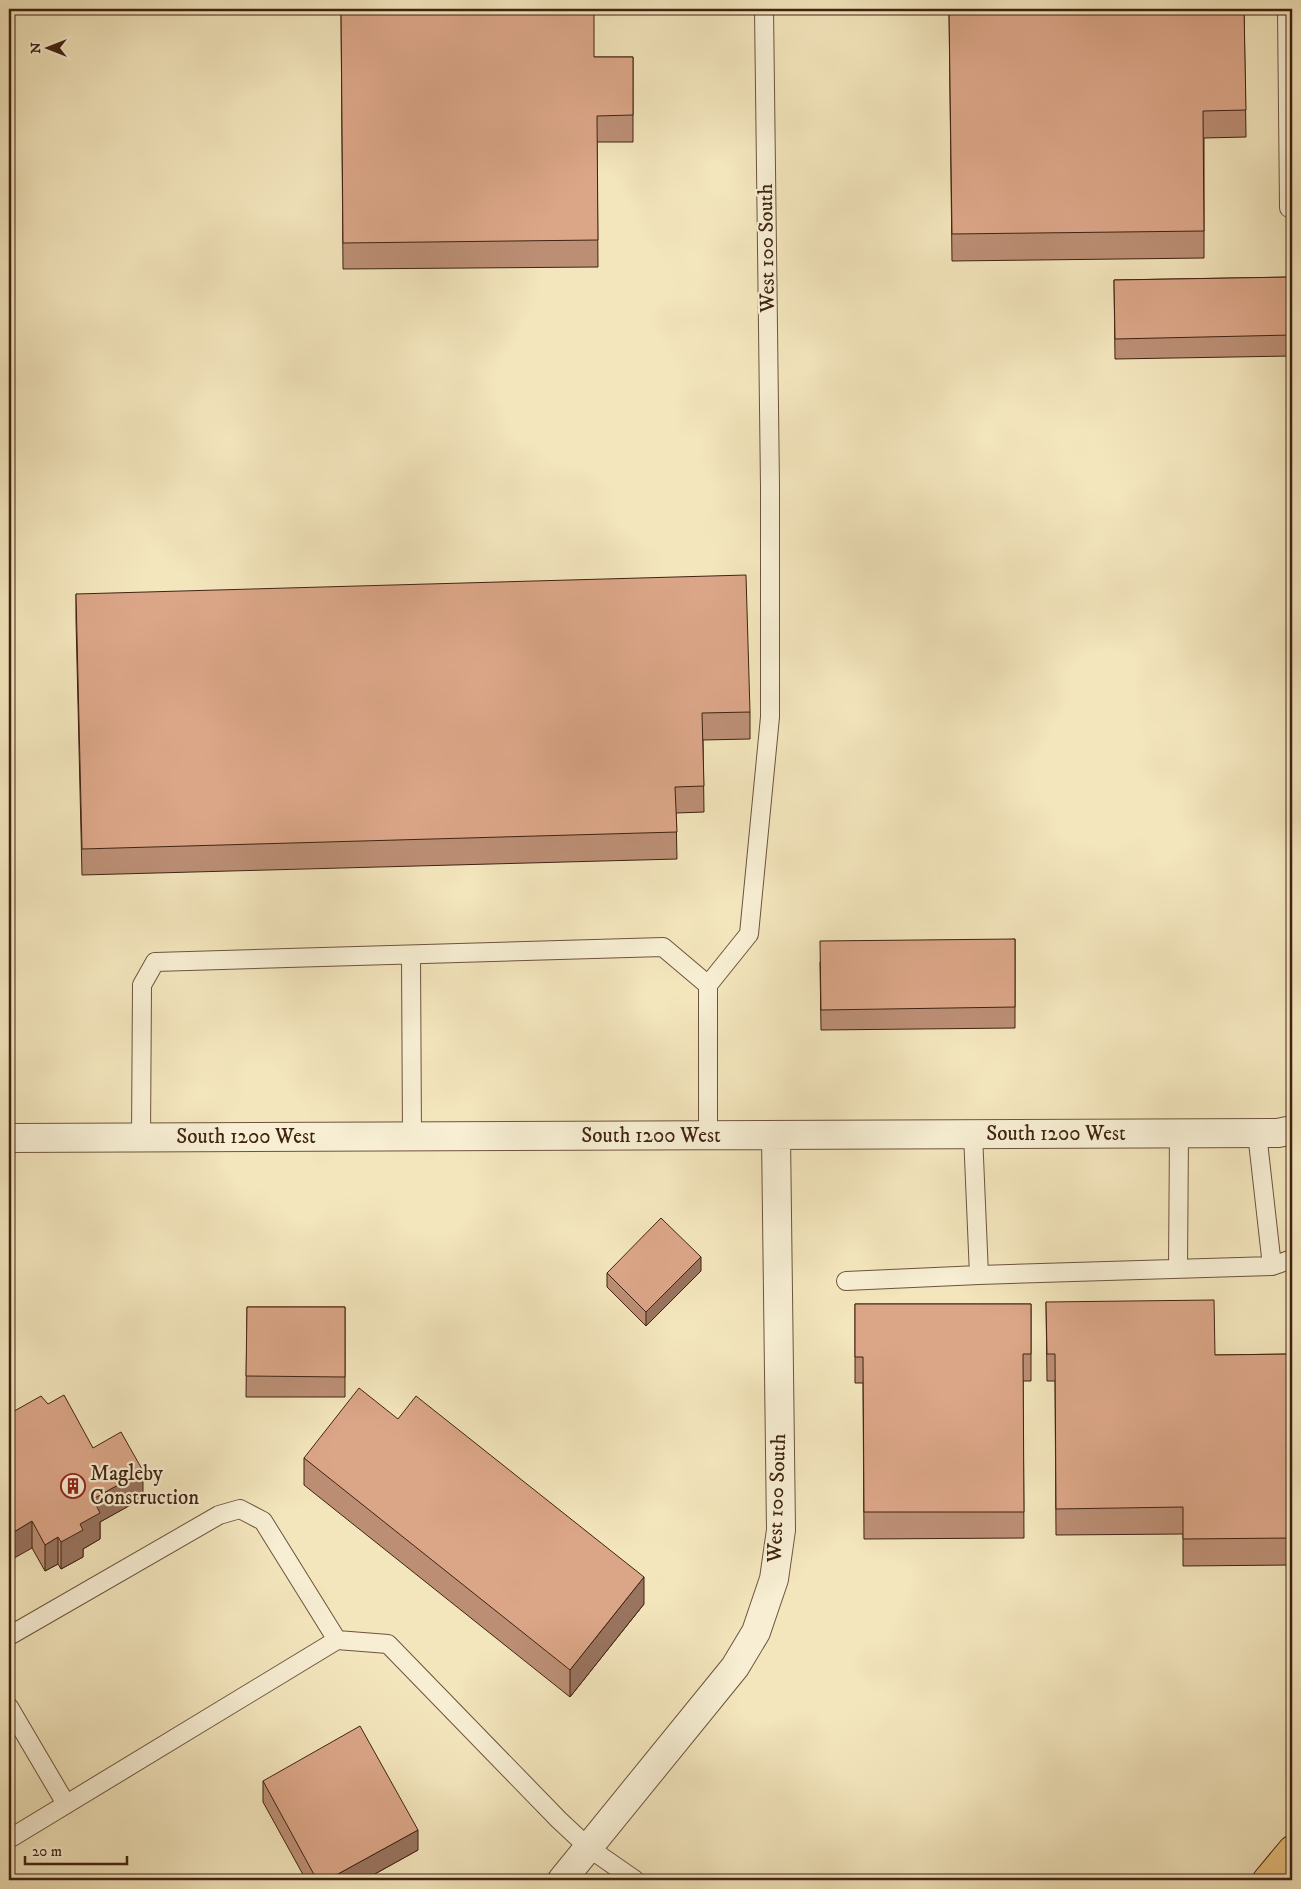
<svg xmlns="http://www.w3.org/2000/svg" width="1301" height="1889" font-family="'IM FELL DW Pica',serif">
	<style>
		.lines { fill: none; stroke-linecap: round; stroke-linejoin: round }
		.lane-casing { stroke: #6d543c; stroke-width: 20 }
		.street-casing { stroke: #6d543c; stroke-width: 30 }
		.highway-casing { stroke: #402311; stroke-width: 30 }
		.lane { stroke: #f7eed3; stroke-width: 18 }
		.street { stroke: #f7eed3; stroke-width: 28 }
		.highway { stroke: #eac27e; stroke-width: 28 }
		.wall { fill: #bc8f75; stroke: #402311 }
		.shaded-wall { fill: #99745f; stroke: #402311 }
		.building { fill: #dba688; stroke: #402311 }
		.labels { text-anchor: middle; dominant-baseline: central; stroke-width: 4.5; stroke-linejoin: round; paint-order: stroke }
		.street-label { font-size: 21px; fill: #402311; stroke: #f7eed3 }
		.poi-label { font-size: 21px; fill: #402311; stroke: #f7eed3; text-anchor: start }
	</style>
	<rect width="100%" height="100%" fill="#f3e5bc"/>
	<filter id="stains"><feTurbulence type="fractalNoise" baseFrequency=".004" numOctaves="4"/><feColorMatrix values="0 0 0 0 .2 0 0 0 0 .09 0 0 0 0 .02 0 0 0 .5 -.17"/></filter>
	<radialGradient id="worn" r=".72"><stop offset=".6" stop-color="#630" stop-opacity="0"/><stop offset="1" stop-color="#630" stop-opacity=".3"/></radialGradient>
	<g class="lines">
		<defs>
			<path id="lane" d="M 1287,9 L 1289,208 L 1292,208
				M 411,955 L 412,1137
				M 708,985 L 749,934 L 770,717 L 770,487 L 764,9
				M 1257,1133 L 1272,1266
				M 141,1137 L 142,985 L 155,962 L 663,947 L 708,985 L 708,1136
				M 1178,1268 L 1179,1133
				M 979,1275 L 1272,1266 L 1292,1259
				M 846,1281 L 979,1275 L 973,1134
				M 9,1636 L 219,1515 L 240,1509 L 263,1521 L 337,1640
				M 9,1707 L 66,1804
				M 9,1839 L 337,1640 L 388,1644 L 559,1820 L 589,1848 L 635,1880"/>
			<path id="street" d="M 9,1138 L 1278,1133 L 1292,1130
				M 562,1880 L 735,1667 L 756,1632 L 774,1579 L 781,1530 L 776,1136"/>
			<path id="highway" d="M 1267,1880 L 1292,1850"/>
		</defs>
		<use href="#lane" class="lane-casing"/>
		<use href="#street" class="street-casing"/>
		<use href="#highway" class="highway-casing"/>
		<use href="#lane" class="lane"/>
		<use href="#street" class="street"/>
		<use href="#highway" class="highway"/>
	</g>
	<path class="wall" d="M 341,9 L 594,57 L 633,57 L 633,142 L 597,142 L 598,267 L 343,269 Z
		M 949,9 L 1244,9 L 1246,137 L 1204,138 L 1204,258 L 952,261 Z
		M 1292,277 L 1292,356 L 1115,359 L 1114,280 Z
		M 76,594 L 750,712 L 750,739 L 703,740 L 704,812 L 676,813 L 677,859 L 82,875 L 76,620 Z
		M 1015,939 L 1015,1028 L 821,1030 L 820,962 Z
		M 701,1271 L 646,1326 L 607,1287 L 607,1273 Z
		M 1046,1302 L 1215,1355 L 1292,1354 L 1292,1565 L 1183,1566 L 1183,1534 L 1056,1535 L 1055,1381 L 1047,1381 Z
		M 855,1304 L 1031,1304 L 1031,1381 L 1023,1381 L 1024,1538 L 864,1539 L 863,1383 L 855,1383 Z
		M 247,1307 L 345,1307 L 345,1397 L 246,1397 Z
		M 9,1414 L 93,1448 L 143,1498 L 100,1522 L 100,1539 L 83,1549 L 83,1557 L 61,1569 L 58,1564 L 45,1571 L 32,1548 Z
		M 398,1419 L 644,1604 L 570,1697 L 304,1485 L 304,1458 Z
		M 263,1781 L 418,1850 L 364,1880 L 306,1880 L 263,1802 Z"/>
	<path class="shaded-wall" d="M 701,1257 L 701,1271 L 646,1326 L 646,1312 Z
		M 143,1471 L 143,1498 L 100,1522 L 100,1539 L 83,1549 L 83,1557 L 61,1569 L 61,1542 L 93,1499 Z
		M 32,1521 L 32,1548 L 9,1561 L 9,1535 Z
		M 58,1537 L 58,1564 L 45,1571 L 45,1545 Z
		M 644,1577 L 644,1604 L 570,1697 L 570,1670 Z
		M 418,1830 L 418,1850 L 364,1880 L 327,1880 Z"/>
	<path class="building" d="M 341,9 L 594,9 L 594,57 L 633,57 L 633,115 L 597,116 L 598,240 L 343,243 Z
		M 949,9 L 1244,9 L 1246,110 L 1203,111 L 1204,231 L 952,234 Z
		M 1292,277 L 1292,335 L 1115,339 L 1114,280 Z
		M 746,575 L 750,712 L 702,713 L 704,786 L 675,787 L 677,832 L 82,849 L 76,594 Z
		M 1015,939 L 1015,1007 L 821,1010 L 820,941 Z
		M 661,1218 L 701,1257 L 646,1312 L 607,1273 Z
		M 1214,1300 L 1215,1355 L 1292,1354 L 1292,1538 L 1183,1539 L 1183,1507 L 1056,1509 L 1055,1354 L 1047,1354 L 1046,1302 Z
		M 855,1304 L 1031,1304 L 1031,1354 L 1023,1354 L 1024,1512 L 864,1512 L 863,1357 L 855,1357 Z
		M 247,1307 L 345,1307 L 345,1377 L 246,1376 Z
		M 359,1388 L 398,1419 L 416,1396 L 644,1577 L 570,1670 L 304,1458 Z
		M 64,1395 L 93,1448 L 121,1432 L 143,1471 L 93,1499 L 100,1513 L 80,1524 L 83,1530 L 61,1542 L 58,1537 L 45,1545 L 32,1521 L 9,1535 L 9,1414 L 41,1396 L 48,1404 Z
		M 360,1726 L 418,1830 L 327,1880 L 317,1880 L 263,1781 Z"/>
	<defs>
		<symbol id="building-ring" viewBox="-11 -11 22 22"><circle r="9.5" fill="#f7eed3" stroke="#8f2418" stroke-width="1.5"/><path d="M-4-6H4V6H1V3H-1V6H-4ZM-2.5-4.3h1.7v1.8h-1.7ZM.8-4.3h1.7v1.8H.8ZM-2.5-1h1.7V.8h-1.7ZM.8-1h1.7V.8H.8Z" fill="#8f2418"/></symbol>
	</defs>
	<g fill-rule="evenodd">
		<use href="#building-ring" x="59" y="1472" width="28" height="28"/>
	</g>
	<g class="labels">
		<g class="street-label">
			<text transform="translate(767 248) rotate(-91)">West 100 South</text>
			<text x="1056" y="1134">South 1200 West</text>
			<text x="651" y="1136">South 1200 West</text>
			<text x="246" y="1137">South 1200 West</text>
			<text transform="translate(777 1498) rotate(-88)">West 100 South</text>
		</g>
		<g class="poi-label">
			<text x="90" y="1474">Magleby<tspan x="90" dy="24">Construction</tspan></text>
		</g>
	</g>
	<rect width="1301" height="1889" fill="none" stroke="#f3e5bc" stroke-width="30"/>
	<rect x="10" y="10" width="1281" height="1869" fill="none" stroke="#402311" stroke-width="2.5"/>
	<rect x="15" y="15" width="1271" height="1859" fill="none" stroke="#402311"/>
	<g transform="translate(48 48) rotate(270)" stroke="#f7eed3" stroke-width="4" paint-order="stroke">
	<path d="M0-4L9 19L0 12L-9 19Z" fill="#402311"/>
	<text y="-8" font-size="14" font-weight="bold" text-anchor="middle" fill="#402311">N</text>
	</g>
	<path d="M25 1856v8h102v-8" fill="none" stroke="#402311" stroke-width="2.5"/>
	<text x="32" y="1856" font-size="15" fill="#402311" stroke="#f7eed3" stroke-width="4" paint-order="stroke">20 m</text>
	<rect width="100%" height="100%" filter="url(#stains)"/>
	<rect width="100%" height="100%" fill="url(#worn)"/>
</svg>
